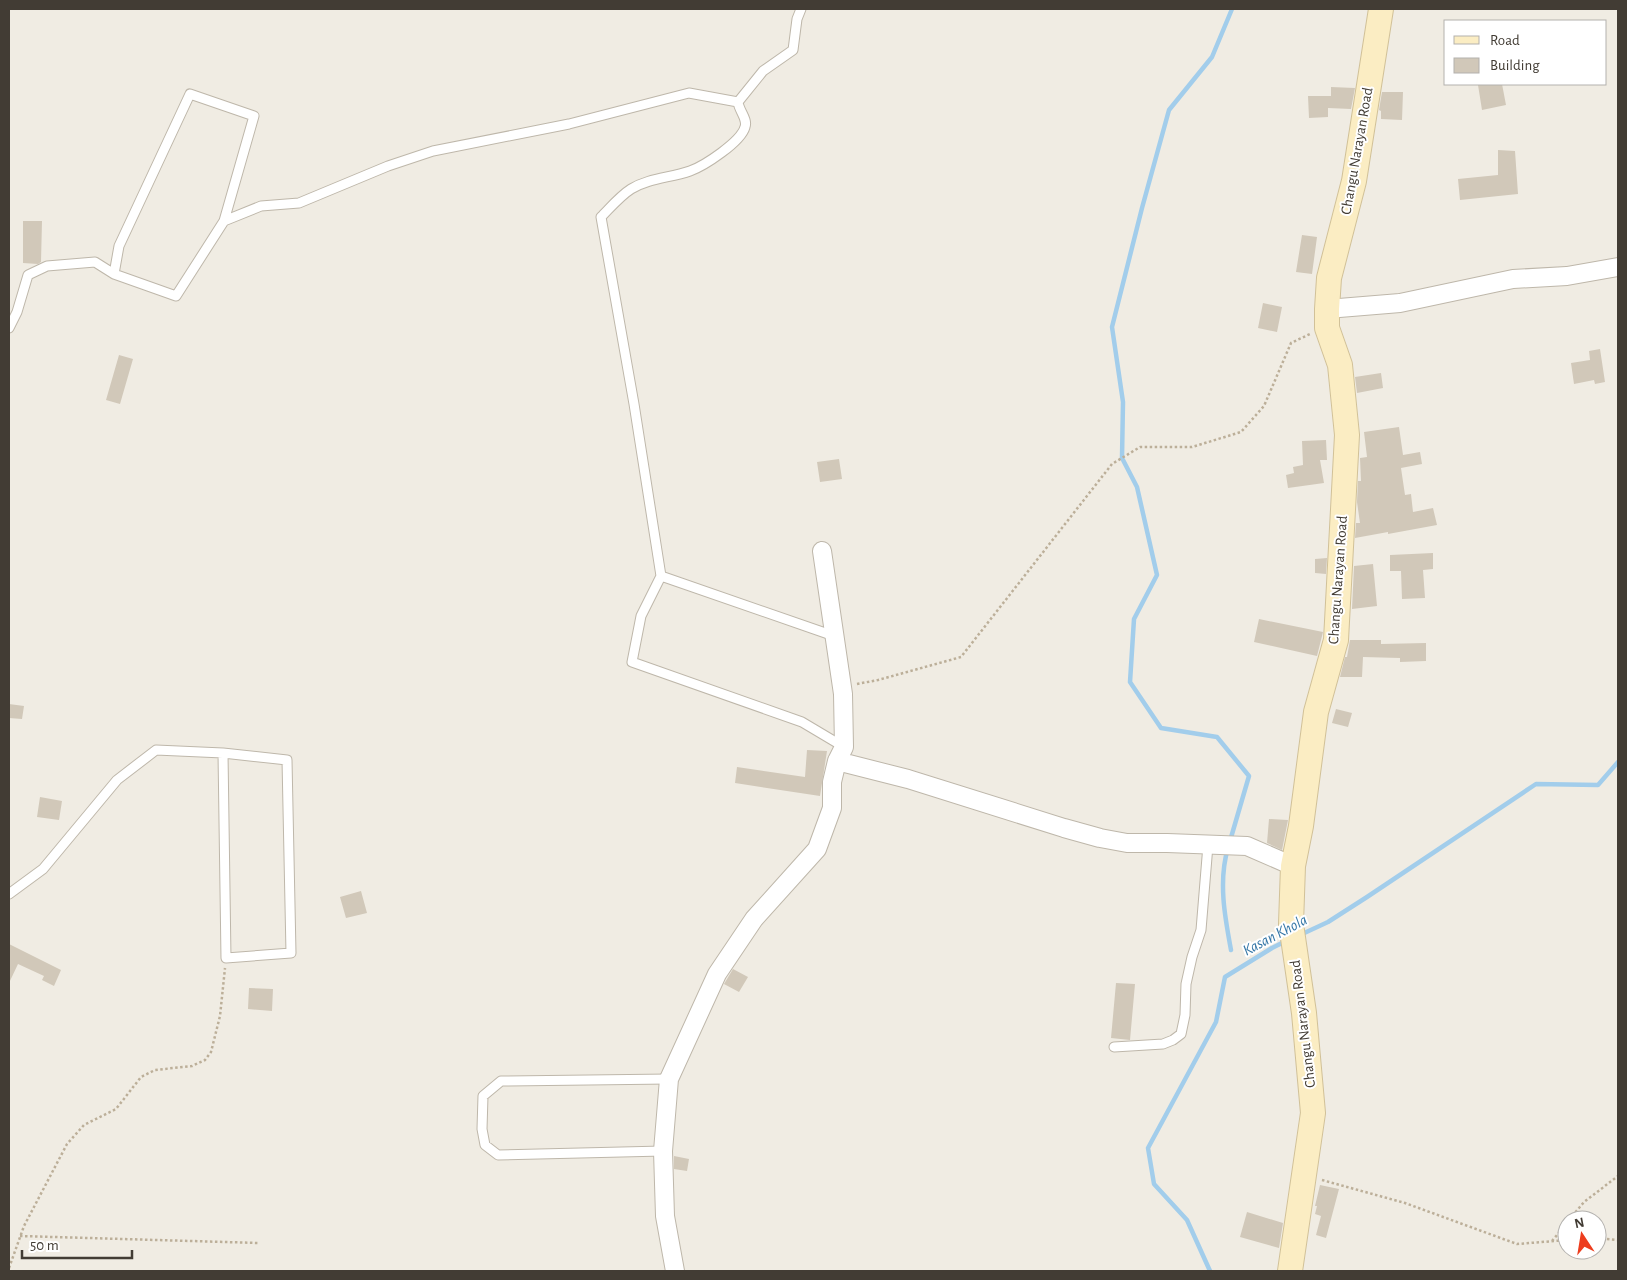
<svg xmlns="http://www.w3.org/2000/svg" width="1627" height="1280" font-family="'Alegreya Sans',sans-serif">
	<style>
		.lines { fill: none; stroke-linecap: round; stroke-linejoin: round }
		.stream { stroke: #a2cdeb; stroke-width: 4.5 }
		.building { fill: #d1c8b9 }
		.service-casing { stroke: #beb7aa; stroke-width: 11 }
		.minor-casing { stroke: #beb7aa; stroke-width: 20 }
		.secondary-casing { stroke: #d1c198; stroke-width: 26 }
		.path { stroke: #bcaf99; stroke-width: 2.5; stroke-dasharray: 2.5 2.5; stroke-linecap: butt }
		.service { stroke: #fff; stroke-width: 9 }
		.minor { stroke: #fff; stroke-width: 18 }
		.secondary { stroke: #fbedc3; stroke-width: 24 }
		.labels { text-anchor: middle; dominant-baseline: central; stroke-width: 4; stroke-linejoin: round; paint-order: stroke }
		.street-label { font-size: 15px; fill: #423c34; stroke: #fff }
		.water-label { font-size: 16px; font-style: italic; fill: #3476a6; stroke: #fff }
	</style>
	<rect width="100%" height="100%" fill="#f0ece3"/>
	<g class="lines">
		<path class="stream" d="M 1230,841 L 1249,776 L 1217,737 L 1161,728 L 1130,682 L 1134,619 L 1157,575 L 1137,487 L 1122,458 L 1123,402 L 1112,327 L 1142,208 L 1169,110 L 1212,57 L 1232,9
			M 1228,848 C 1218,881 1225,918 1231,950
			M 1300,935 L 1328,922 L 1367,897 L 1536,784 L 1598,785 L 1618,762
			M 1210,1271 L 1187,1220 L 1154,1184 L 1148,1148 L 1216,1022 L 1225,977 L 1272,948 L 1286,941"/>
	</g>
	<path class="building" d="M 1485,84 L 1502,84 L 1506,105 L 1482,110 L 1478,85 Z
		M 1331,87 L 1355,88 L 1351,109 L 1328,108 L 1328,117 L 1309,118 L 1308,96 L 1331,96 Z
		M 1382,92 L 1403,92 L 1402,120 L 1381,119 L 1381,111 L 1379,110 Z
		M 1498,150 L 1515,151 L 1518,194 L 1460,200 L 1458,179 L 1498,175 Z
		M 23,221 L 42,221 L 41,262 L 38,264 L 23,263 Z
		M 1302,235 L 1317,237 L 1312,274 L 1296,272 Z
		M 1263,303 L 1282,307 L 1277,332 L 1258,328 Z
		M 1600,349 L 1605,382 L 1595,384 L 1594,380 L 1574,384 L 1571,363 L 1590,360 L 1589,351 Z
		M 119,355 L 133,359 L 120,404 L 106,400 Z
		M 1381,373 L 1383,388 L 1357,393 L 1355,377 Z
		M 1399,427 L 1403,455 L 1420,452 L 1422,464 L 1401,468 L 1405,495 L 1411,494 L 1413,512 L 1433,508 L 1437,525 L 1388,534 L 1388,532 L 1355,538 L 1356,523 L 1360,523 L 1357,502 L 1358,481 L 1361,481 L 1360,458 L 1367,457 L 1364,432 Z
		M 1326,440 L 1327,460 L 1320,460 L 1324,483 L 1288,488 L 1286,475 L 1294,473 L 1293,467 L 1303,465 L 1302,441 Z
		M 839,459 L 842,479 L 820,482 L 817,462 Z
		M 1433,553 L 1433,569 L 1423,570 L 1425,598 L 1402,599 L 1401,571 L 1390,571 L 1390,555 Z
		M 1327,558 L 1326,574 L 1315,573 L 1315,559 Z
		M 1373,564 L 1377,606 L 1352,609 L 1354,566 Z
		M 1259,619 L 1323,632 L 1317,656 L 1254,642 Z
		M 1350,640 L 1381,640 L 1381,644 L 1426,643 L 1426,661 L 1400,662 L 1400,658 L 1363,657 L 1362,677 L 1340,677 L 1345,657 L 1347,657 Z
		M 9,704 L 24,706 L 22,719 L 9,718 Z
		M 1336,709 L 1352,713 L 1348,727 L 1332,723 Z
		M 807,750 L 827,751 L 820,796 L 735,783 L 737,767 L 805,777 Z
		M 40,797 L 62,801 L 59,820 L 37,817 Z
		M 1269,819 L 1288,820 L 1282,850 L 1267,843 Z
		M 361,891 L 367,913 L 346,918 L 340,897 Z
		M 9,944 L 61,970 L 54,986 L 42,980 L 44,976 L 18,964 L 9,983 Z
		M 733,969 L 748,977 L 739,992 L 724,984 Z
		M 1116,983 L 1135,984 L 1130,1040 L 1111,1038 Z
		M 249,988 L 273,989 L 272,1011 L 248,1009 Z
		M 674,1156 L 689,1159 L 687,1171 L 674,1169 Z
		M 1320,1185 L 1339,1189 L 1326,1238 L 1316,1235 L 1321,1216 L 1315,1214 L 1317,1206 L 1315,1206 Z
		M 1247,1212 L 1283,1223 L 1279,1248 L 1240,1237 Z"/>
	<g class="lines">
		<defs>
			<path id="service" d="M 190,94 L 254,116 L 224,221 L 176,296 L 114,274 L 119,246 Z
				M 224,221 L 261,206 L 299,203 L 388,166 L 433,151 L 569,124 L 689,93 L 738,102
				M 9,328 L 17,312 L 28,275 L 47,266 L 95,262 L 114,274
				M 661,576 L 634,404 L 601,217 C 610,208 620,196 631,189 C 649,178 670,178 690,171 C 704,166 741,142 745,127 C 748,119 739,111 738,102 L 763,71 L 793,50 L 797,19 L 801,9
				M 834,636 L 661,576 L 641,616 L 632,662 L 802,722 L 844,747
				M 9,894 L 43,869 L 117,780 L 156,750 L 223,753 L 287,760 L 291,953 L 226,958 L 223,753
				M 1114,1047 L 1163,1044 L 1173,1040 L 1181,1034 L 1185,1015 L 1186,984 L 1192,957 L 1201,930 L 1208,845
				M 663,1151 L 498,1155 L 485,1145 L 482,1129 L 483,1096 L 501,1081 L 669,1079"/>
			<path id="minor" d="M 1327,309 L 1400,303 L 1513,279 L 1567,276 L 1618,267
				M 837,761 L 908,779 L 1064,828 L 1100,838 L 1127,843 L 1167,843 L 1247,846 L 1293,866
				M 675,1271 L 665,1216 L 663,1151 L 669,1079 L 717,974 L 754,919 L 817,849 L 832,808 L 832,782 L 837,761 L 844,747 L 843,694 L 822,551"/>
			<path id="secondary" d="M 1290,1271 L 1313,1113 L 1304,1013 L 1291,924 L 1293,866 L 1301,826 L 1316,712 L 1336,640 L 1347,435 L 1340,365 L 1327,328 L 1327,309 L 1329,278 L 1354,181 L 1381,9"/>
		</defs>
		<use href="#service" class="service-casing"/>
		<use href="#minor" class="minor-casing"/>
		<use href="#secondary" class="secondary-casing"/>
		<path class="path" d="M 857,684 L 878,680 L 961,657 L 1112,464 L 1140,447 L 1192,447 L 1241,432 L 1264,406 L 1291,343 L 1310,334
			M 1322,1180 L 1405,1203 L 1517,1244 L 1567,1240
			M 1569,1220 L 1584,1202 L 1618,1176
			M 20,1236 L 259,1243
			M 1597,1238 L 1618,1240
			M 1552,1241 L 1567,1223
			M 9,1268 L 24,1226 L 67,1144 L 84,1125 L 116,1109 L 141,1077 L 155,1070 L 192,1066 L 205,1060 L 211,1052 L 220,1016 L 225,968"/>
		<use href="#service" class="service"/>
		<use href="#minor" class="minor"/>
		<use href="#secondary" class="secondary"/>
	</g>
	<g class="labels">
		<g class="street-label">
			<text transform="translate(1357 151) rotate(-80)">Changu Narayan Road</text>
			<text transform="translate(1338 580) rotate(-86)">Changu Narayan Road</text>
			<text transform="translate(1303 1024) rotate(-97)">Changu Narayan Road</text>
		</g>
		<g class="water-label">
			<text transform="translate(1275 935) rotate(-28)">Kasan Khola</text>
		</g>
	</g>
	<rect width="1627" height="1280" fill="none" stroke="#423c34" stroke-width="20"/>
	<rect x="1444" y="20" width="162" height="65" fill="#ffffff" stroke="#b3b1ae"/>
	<rect x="1454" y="36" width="25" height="8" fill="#fbedc3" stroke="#b3b1ae"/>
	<text x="1490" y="45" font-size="15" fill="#423c34">Road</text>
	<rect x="1454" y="58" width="25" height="15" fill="#d1c8b9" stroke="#b3b1ae"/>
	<text x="1490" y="70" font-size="15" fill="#423c34">Building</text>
	<g transform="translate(1582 1235) rotate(348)"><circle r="24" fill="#ffffff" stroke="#b3b1ae"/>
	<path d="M0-4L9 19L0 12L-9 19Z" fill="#ed3d1e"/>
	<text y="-8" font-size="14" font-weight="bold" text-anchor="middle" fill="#423c34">N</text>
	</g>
	<path d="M22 1250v8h110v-8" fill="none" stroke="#423c34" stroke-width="2.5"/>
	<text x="30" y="1250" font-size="15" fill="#423c34" stroke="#ffffff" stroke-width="4" paint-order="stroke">50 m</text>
</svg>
